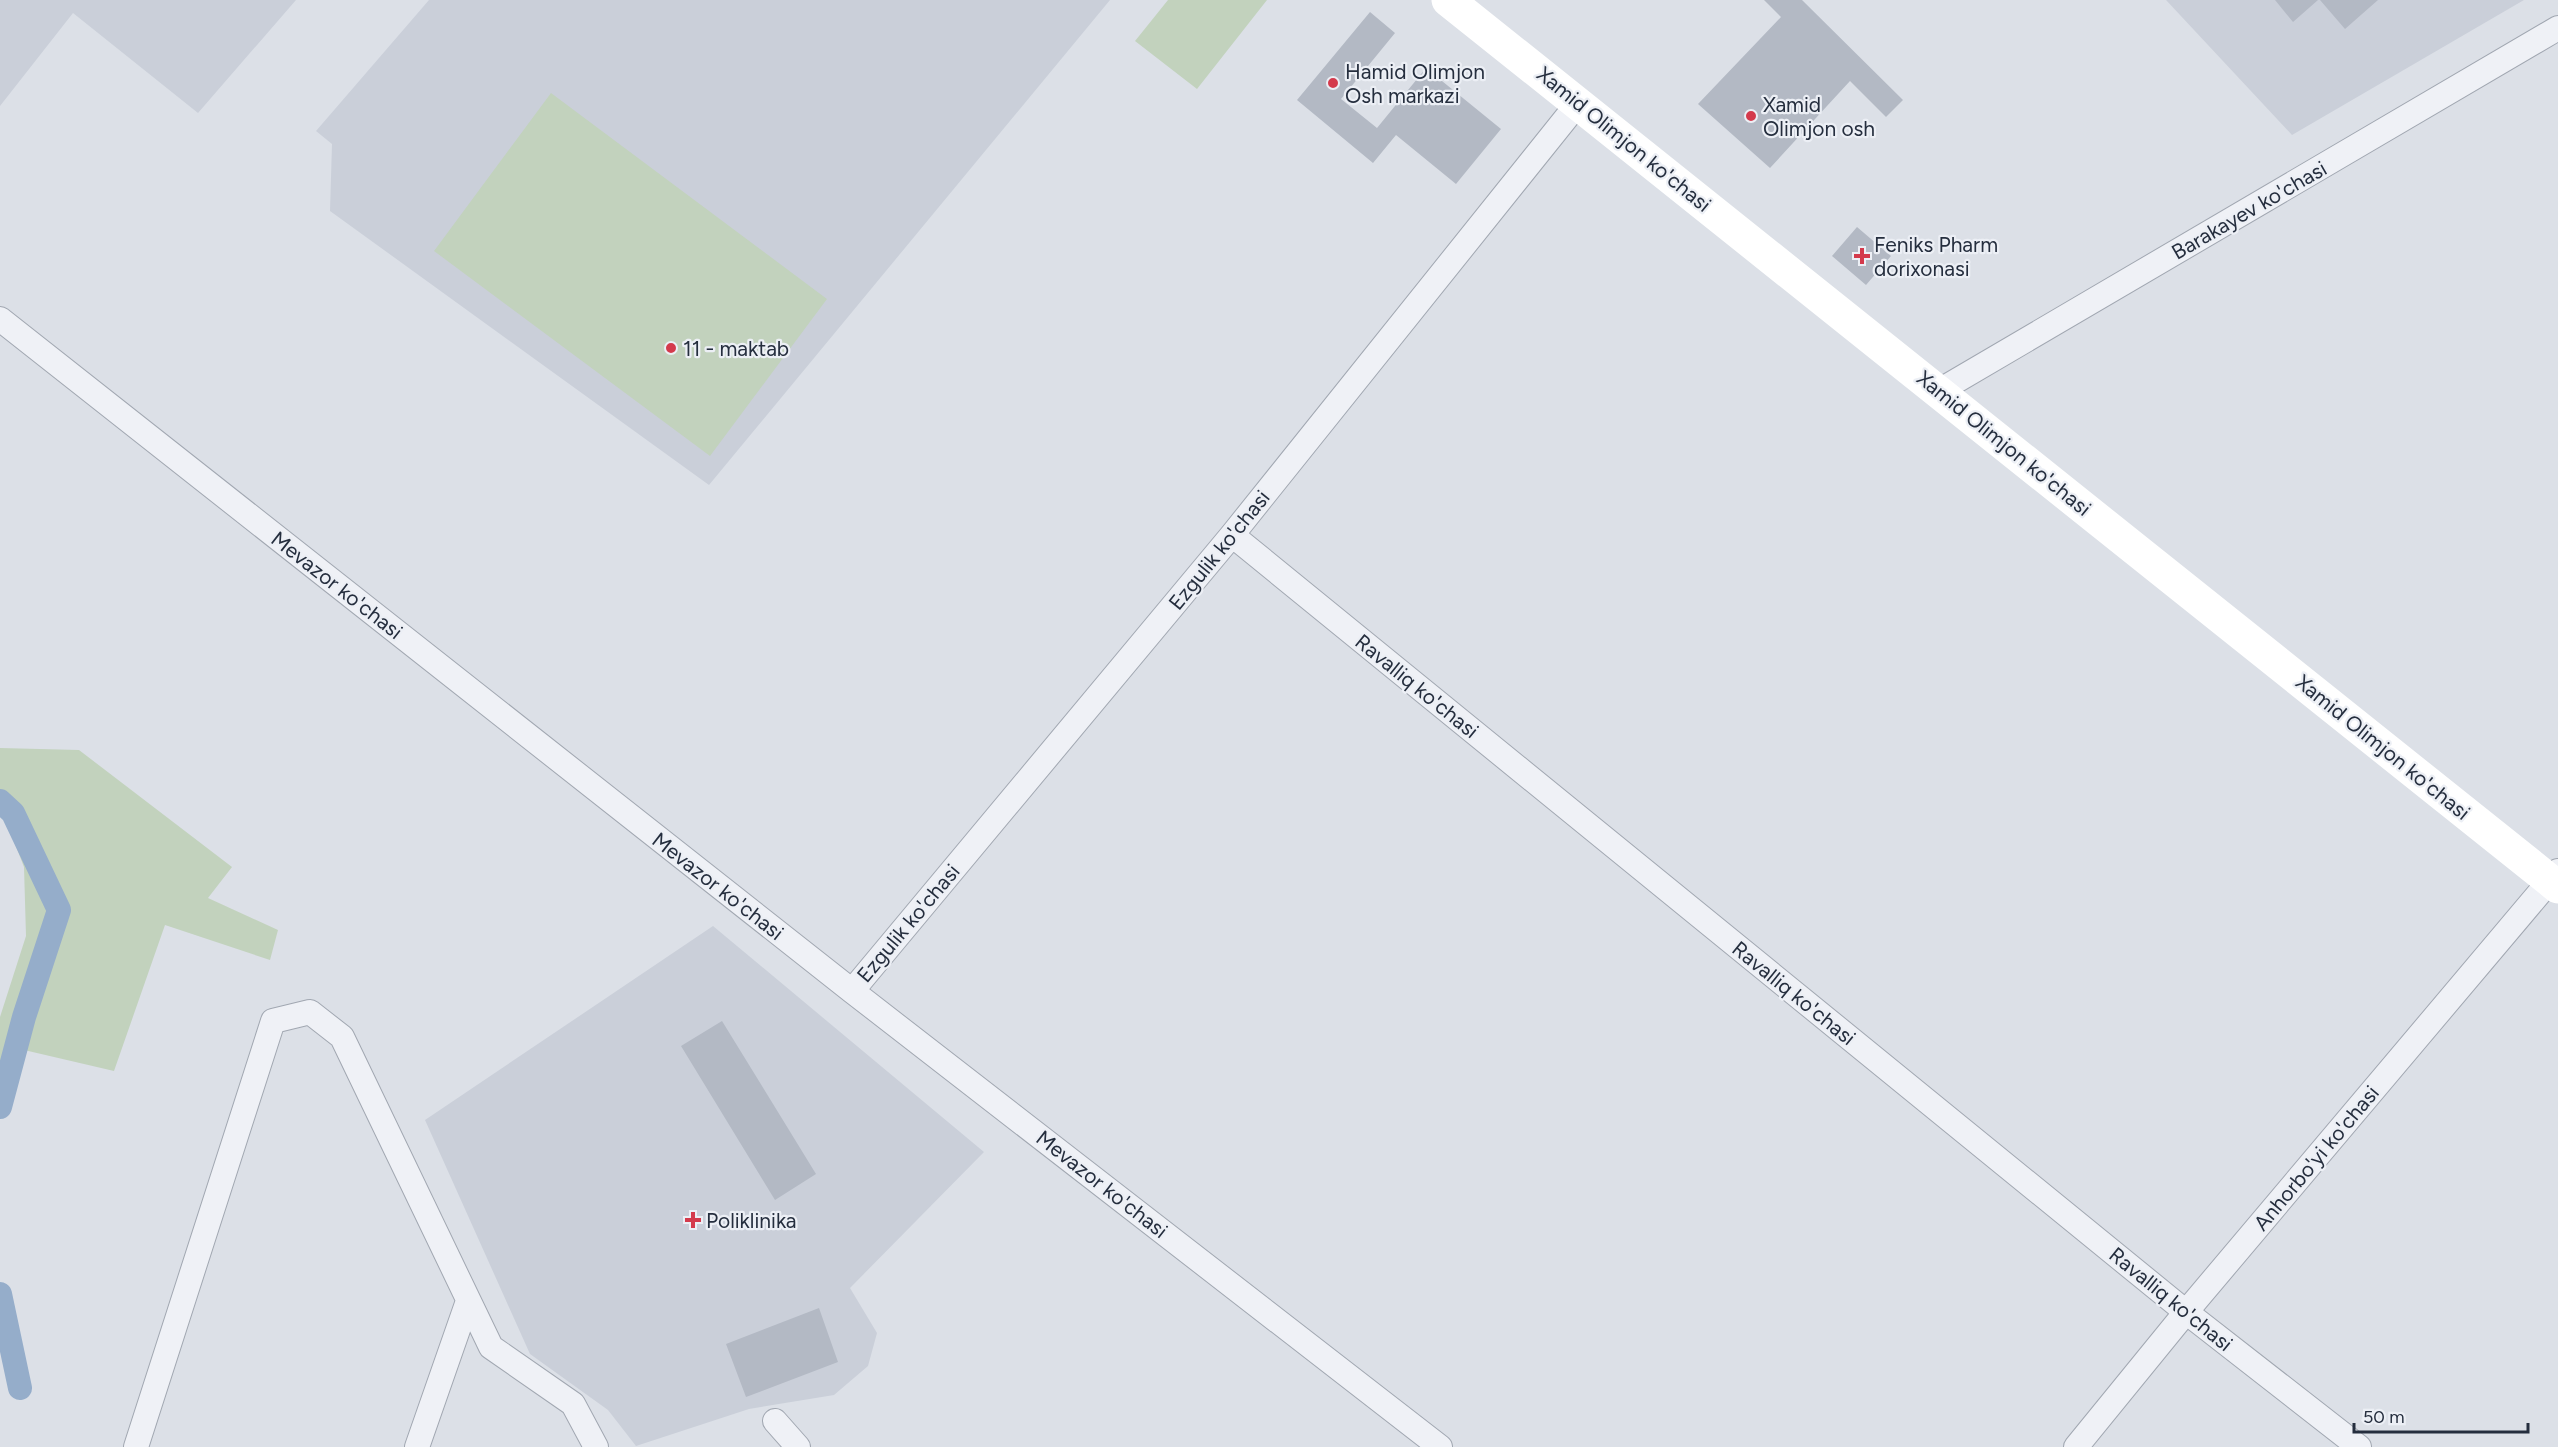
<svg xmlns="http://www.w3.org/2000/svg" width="2558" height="1447" font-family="Figtree,sans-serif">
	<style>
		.built { fill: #cacfd9 }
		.green { fill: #c2d2bd }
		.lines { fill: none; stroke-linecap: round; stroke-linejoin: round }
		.canal { stroke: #95adca; stroke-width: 24 }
		.building { fill: #b3b9c4 }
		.minor-casing { stroke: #a1a7b1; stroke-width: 26 }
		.minor { stroke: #eff1f6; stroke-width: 24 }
		.secondary { stroke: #fff; stroke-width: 33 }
		.poi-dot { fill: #d43a4c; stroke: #eceff5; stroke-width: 2 }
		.labels { text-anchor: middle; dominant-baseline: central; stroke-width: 4.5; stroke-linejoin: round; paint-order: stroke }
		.poi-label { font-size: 21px; fill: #252e3e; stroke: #eceff5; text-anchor: start }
		.street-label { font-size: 21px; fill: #252e3e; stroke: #eceff5 }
	</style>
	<rect width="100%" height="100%" fill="#dce0e7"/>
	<path class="built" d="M 0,0 L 296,0 L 198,113 L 73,13 L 0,106 Z
		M 429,0 L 1110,0 L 709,485 L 330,211 L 332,144 L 316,131 Z
		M 2166,0 L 2524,0 L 2292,135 Z
		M 713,926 L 984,1152 L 850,1288 L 877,1333 L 868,1366 L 834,1395 L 749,1409 L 636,1446 L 608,1410 L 530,1354 L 425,1120 Z"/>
	<path class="green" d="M 1168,0 L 1267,0 L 1197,89 L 1135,41 Z
		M 551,93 L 827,299 L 710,456 L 434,251 Z
		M 0,748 L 79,750 L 232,867 L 208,898 L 278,930 L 270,960 L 165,925 L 114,1071 L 24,1050 L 9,1095 L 0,1089 L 0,1017 L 26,936 L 24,867 L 5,818 L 0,814 Z"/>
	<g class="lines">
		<path class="canal" d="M 0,801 L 13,813 L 59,910 L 24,1017 L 0,1107
			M 0,1294 L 20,1388"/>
	</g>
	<path class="building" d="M 1764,0 L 1802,0 L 1903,100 L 1886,117 L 1850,81 L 1770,168 L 1698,104 L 1781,17 Z
		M 2275,0 L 2318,0 L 2293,22 Z
		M 2320,0 L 2378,0 L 2345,29 Z
		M 1370,12 L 1395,33 L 1341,99 L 1377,128 L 1426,68 L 1501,129 L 1456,184 L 1396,135 L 1373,163 L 1297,100 Z
		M 1857,227 L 1891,256 L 1866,285 L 1832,256 Z
		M 722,1021 L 816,1174 L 775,1200 L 681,1046 Z
		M 819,1308 L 838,1362 L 746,1397 L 726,1344 Z"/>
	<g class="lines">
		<defs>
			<path id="minor" d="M 0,319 L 852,991 L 1440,1447
				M 1939,391 L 2558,28
				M 1232,535 L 2186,1312 L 2359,1447
				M 852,991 L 1232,535 L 1579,102
				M 775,1421 L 798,1447
				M 136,1447 L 273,1021 L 310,1012 L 342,1037 L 491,1347 L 573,1404 L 596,1447
				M 417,1447 L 468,1301
				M 2076,1447 L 2186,1312 L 2558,871"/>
		</defs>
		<use href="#minor" class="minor-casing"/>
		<use href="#minor" class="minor"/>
		<path class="secondary" d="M 1448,0 L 2558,887"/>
	</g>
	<g class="poi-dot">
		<circle cx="1333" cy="83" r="6"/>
		<circle cx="1751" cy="116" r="6"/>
		<path d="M1859 247h6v6h6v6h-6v6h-6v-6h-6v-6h6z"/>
		<circle cx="671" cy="348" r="6"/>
		<path d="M690 1211h6v6h6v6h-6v6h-6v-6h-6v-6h6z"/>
	</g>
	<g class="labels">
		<g class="poi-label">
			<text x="1345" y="71">Hamid Olimjon<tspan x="1345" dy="24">Osh markazi</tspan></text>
			<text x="1763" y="104">Xamid<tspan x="1763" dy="24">Olimjon osh</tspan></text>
			<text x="1874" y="244">Feniks Pharm<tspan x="1874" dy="24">dorixonasi</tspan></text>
			<text x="683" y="348">11 - maktab</text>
			<text x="706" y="1220">Poliklinika</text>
		</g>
		<g class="street-label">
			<text transform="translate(1624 139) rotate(39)">Xamid Olimjon ko'chasi</text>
			<text transform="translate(2249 210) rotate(-30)">Barakayev ko'chasi</text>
			<text transform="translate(2004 443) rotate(39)">Xamid Olimjon ko'chasi</text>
			<text transform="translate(1219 550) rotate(-51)">Ezgulik ko'chasi</text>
			<text transform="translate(337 585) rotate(38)">Mevazor ko'chasi</text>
			<text transform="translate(1417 686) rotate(39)">Ravalliq ko'chasi</text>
			<text transform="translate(2383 747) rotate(39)">Xamid Olimjon ko'chasi</text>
			<text transform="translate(718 886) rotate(38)">Mevazor ko'chasi</text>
			<text transform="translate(908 923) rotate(-50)">Ezgulik ko'chasi</text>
			<text transform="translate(1794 993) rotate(39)">Ravalliq ko'chasi</text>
			<text transform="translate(2316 1158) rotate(-50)">Anhorbo'yi ko'chasi</text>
			<text transform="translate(1102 1184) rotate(38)">Mevazor ko'chasi</text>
			<text transform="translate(2171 1299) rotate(39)">Ravalliq ko'chasi</text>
		</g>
	</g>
	<path d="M2354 1423v9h174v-9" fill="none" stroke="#252e3e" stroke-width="3"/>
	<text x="2363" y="1423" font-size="18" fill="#252e3e" stroke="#eceff5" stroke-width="4.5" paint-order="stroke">50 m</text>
</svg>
